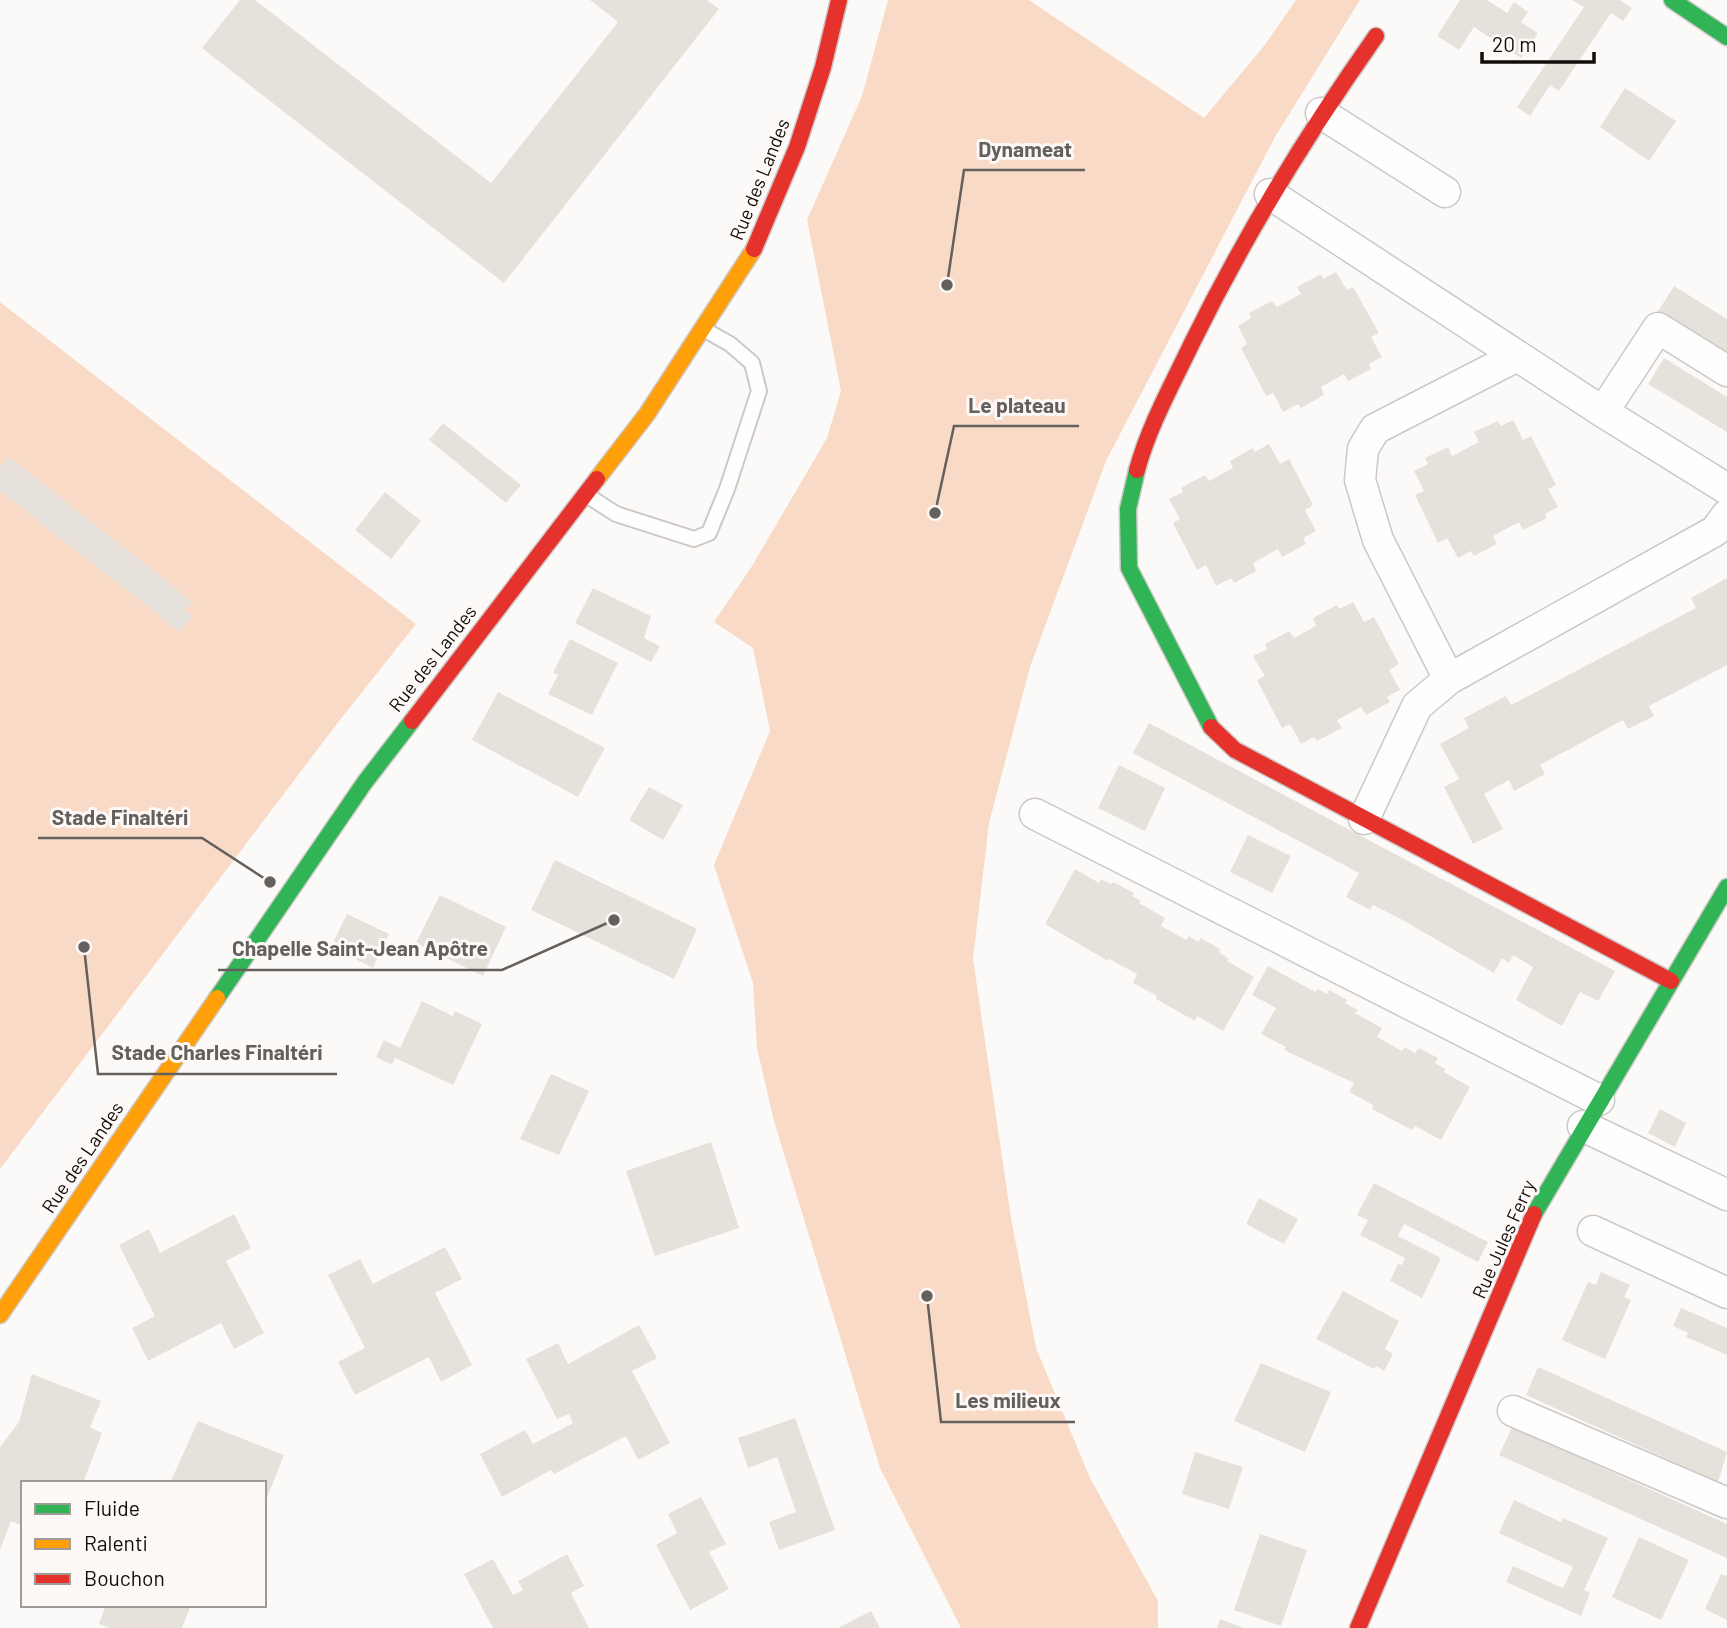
<svg xmlns="http://www.w3.org/2000/svg" width="1727" height="1628" font-family="Barlow,sans-serif">
	<style>
		.green { fill: #f9dac6 }
		.building { fill: #e7e1dc }
		.lines { fill: none; stroke-linecap: round; stroke-linejoin: round }
		.lane-casing { stroke: #ccc8c6; stroke-width: 18 }
		.street-casing { stroke: #ccc8c6; stroke-width: 33 }
		.fast-casing { stroke: #ccc8c6; stroke-width: 19 }
		.slow-casing { stroke: #ccc8c6; stroke-width: 19 }
		.jam-casing { stroke: #ccc8c6; stroke-width: 19 }
		.lane { stroke: #fffefe; stroke-width: 14 }
		.street { stroke: #fffefe; stroke-width: 30 }
		.fast { stroke: #30b455; stroke-width: 16 }
		.slow { stroke: #ff9f0a; stroke-width: 16 }
		.jam { stroke: #e5322d; stroke-width: 16 }
		.labels { text-anchor: middle; dominant-baseline: central; stroke-width: 6; stroke-linejoin: round; paint-order: stroke }
		.street-label { font-size: 19px; fill: #110d0a; stroke: #fef9f6 }
		.leader { fill: none; stroke: #63605d; stroke-width: 2.5 }
		.callout-dot { fill: #63605d; stroke: #fef9f6; stroke-width: 2.5 }
		.callout-label { font-size: 21px; text-anchor: middle; font-weight: bold; fill: #63605d; stroke: #fef9f6; stroke-width: 6; stroke-linejoin: round; paint-order: stroke }
	</style>
	<rect width="100%" height="100%" fill="#fcfaf8"/>
	<path class="green" d="M 888,0 L 1029,0 L 1204,118 L 1264,46 L 1296,0 L 1360,0 L 1275,137 L 1106,461 L 1030,667 L 989,823 L 973,959 L 1011,1218 L 1036,1348 L 1090,1478 L 1158,1601 L 1158,1628 L 961,1628 L 880,1468 L 774,1121 L 757,1048 L 753,983 L 714,865 L 770,731 L 753,648 L 714,622 L 752,566 L 827,438 L 841,391 L 807,220 L 862,96 Z
		M 0,302 L 416,624 L 336,725 L 0,1169 Z"/>
	<path class="building" d="M 240,0 L 255,0 L 491,183 L 618,22 L 590,0 L 707,0 L 719,9 L 504,283 L 202,48 Z
		M 1460,0 L 1487,0 L 1507,13 L 1514,2 L 1528,12 L 1521,22 L 1538,33 L 1521,58 L 1474,27 L 1459,50 L 1437,36 Z
		M 1572,0 L 1620,0 L 1632,8 L 1623,21 L 1611,13 L 1559,91 L 1550,85 L 1530,116 L 1517,107 L 1584,7 Z
		M 1625,88 L 1676,121 L 1649,161 L 1600,127 Z
		M 1336,272 L 1347,290 L 1353,287 L 1379,333 L 1371,337 L 1382,357 L 1369,364 L 1371,369 L 1348,381 L 1344,374 L 1321,387 L 1324,395 L 1301,408 L 1298,404 L 1283,412 L 1273,393 L 1266,396 L 1241,348 L 1247,344 L 1238,326 L 1251,318 L 1249,313 L 1272,301 L 1277,307 L 1301,294 L 1297,287 L 1321,274 L 1323,279 Z
		M 1674,286 L 1727,319 L 1727,356 L 1657,313 Z
		M 1664,358 L 1727,397 L 1727,432 L 1648,384 Z
		M 1513,420 L 1523,440 L 1531,436 L 1556,485 L 1548,489 L 1558,507 L 1545,514 L 1547,518 L 1523,530 L 1519,522 L 1493,536 L 1497,544 L 1474,556 L 1471,551 L 1458,558 L 1447,538 L 1438,543 L 1415,495 L 1424,491 L 1414,471 L 1428,464 L 1425,458 L 1448,447 L 1452,456 L 1479,442 L 1474,432 L 1498,421 L 1501,426 Z
		M 443,423 L 521,485 L 506,503 L 429,440 Z
		M 1269,444 L 1280,464 L 1289,459 L 1313,505 L 1305,510 L 1316,531 L 1303,538 L 1306,544 L 1282,557 L 1278,549 L 1253,563 L 1256,571 L 1234,583 L 1231,578 L 1216,586 L 1206,565 L 1197,570 L 1173,523 L 1180,519 L 1169,499 L 1183,492 L 1181,488 L 1205,475 L 1209,481 L 1233,468 L 1230,461 L 1253,448 L 1255,452 Z
		M 9,457 L 193,602 L 185,610 L 193,616 L 180,632 L 0,491 L 0,464 L 2,466 Z
		M 385,492 L 421,521 L 391,559 L 355,530 Z
		M 1727,578 L 1727,665 L 1649,706 L 1654,716 L 1628,729 L 1623,720 L 1540,765 L 1545,774 L 1514,791 L 1509,780 L 1484,794 L 1503,829 L 1473,844 L 1444,787 L 1459,779 L 1440,744 L 1469,728 L 1464,718 L 1506,696 L 1511,705 L 1696,608 L 1691,598 Z
		M 593,588 L 651,616 L 644,638 L 660,646 L 651,662 L 575,623 Z
		M 1353,602 L 1364,622 L 1374,617 L 1399,664 L 1389,670 L 1400,690 L 1387,697 L 1390,702 L 1366,715 L 1361,707 L 1337,720 L 1342,728 L 1317,741 L 1314,737 L 1301,744 L 1290,724 L 1282,728 L 1257,680 L 1265,676 L 1253,656 L 1267,649 L 1265,644 L 1289,631 L 1294,638 L 1316,626 L 1313,618 L 1337,605 L 1339,609 Z
		M 570,639 L 618,663 L 592,715 L 548,694 L 558,675 L 553,673 Z
		M 498,692 L 605,748 L 578,797 L 472,740 Z
		M 1149,723 L 1615,971 L 1598,1001 L 1580,992 L 1562,1026 L 1516,1000 L 1533,967 L 1513,955 L 1509,963 L 1502,958 L 1494,973 L 1399,918 L 1373,905 L 1370,910 L 1346,897 L 1359,873 L 1133,753 Z
		M 1119,765 L 1165,788 L 1145,831 L 1098,808 Z
		M 649,787 L 683,805 L 663,840 L 629,820 Z
		M 1248,835 L 1291,856 L 1272,893 L 1230,872 Z
		M 555,860 L 697,929 L 674,979 L 531,910 Z
		M 1075,869 L 1099,883 L 1101,879 L 1111,884 L 1113,882 L 1134,893 L 1132,896 L 1141,901 L 1139,903 L 1165,918 L 1161,926 L 1186,940 L 1189,936 L 1198,942 L 1201,938 L 1220,949 L 1219,952 L 1229,959 L 1227,961 L 1254,977 L 1223,1031 L 1197,1016 L 1195,1021 L 1156,999 L 1157,996 L 1133,983 L 1137,974 L 1109,959 L 1108,961 L 1045,924 Z
		M 440,895 L 506,927 L 483,976 L 416,943 Z
		M 347,914 L 389,934 L 373,968 L 331,947 Z
		M 1268,966 L 1315,992 L 1318,989 L 1327,994 L 1329,990 L 1347,1000 L 1345,1003 L 1358,1010 L 1355,1013 L 1382,1028 L 1377,1037 L 1402,1051 L 1405,1047 L 1415,1053 L 1419,1048 L 1438,1058 L 1435,1063 L 1445,1069 L 1444,1072 L 1470,1087 L 1441,1140 L 1415,1126 L 1412,1130 L 1372,1109 L 1373,1105 L 1349,1092 L 1354,1083 L 1284,1050 L 1286,1047 L 1261,1034 L 1276,1008 L 1252,995 Z
		M 422,1001 L 453,1016 L 455,1011 L 482,1024 L 453,1085 L 395,1058 L 392,1065 L 376,1057 L 384,1040 L 400,1048 Z
		M 551,1074 L 589,1091 L 559,1155 L 520,1139 Z
		M 1660,1109 L 1686,1123 L 1675,1147 L 1648,1133 Z
		M 711,1142 L 739,1228 L 655,1256 L 626,1171 Z
		M 1374,1183 L 1488,1242 L 1478,1262 L 1404,1224 L 1398,1236 L 1441,1258 L 1422,1298 L 1390,1281 L 1398,1264 L 1402,1265 L 1405,1258 L 1360,1235 L 1368,1220 L 1357,1215 Z
		M 1259,1198 L 1298,1219 L 1284,1244 L 1246,1224 Z
		M 234,1214 L 251,1248 L 226,1261 L 264,1333 L 234,1349 L 221,1323 L 148,1361 L 132,1328 L 155,1316 L 119,1245 L 149,1229 L 160,1253 Z
		M 445,1247 L 462,1279 L 435,1293 L 472,1365 L 441,1382 L 429,1357 L 355,1395 L 338,1362 L 365,1348 L 328,1275 L 360,1259 L 373,1284 Z
		M 1601,1272 L 1630,1285 L 1624,1297 L 1631,1300 L 1605,1359 L 1562,1340 L 1588,1282 L 1596,1285 Z
		M 1343,1291 L 1399,1321 L 1385,1349 L 1393,1354 L 1384,1371 L 1376,1366 L 1374,1369 L 1316,1339 Z
		M 1681,1308 L 1727,1328 L 1727,1355 L 1686,1337 L 1688,1333 L 1673,1326 Z
		M 639,1325 L 657,1358 L 632,1371 L 670,1443 L 638,1460 L 626,1436 L 554,1474 L 551,1470 L 502,1497 L 480,1454 L 525,1430 L 533,1444 L 573,1423 L 569,1414 L 557,1419 L 526,1359 L 558,1343 L 568,1364 Z
		M 1261,1363 L 1331,1392 L 1305,1452 L 1234,1421 Z
		M 1538,1367 L 1727,1452 L 1718,1482 L 1526,1395 Z
		M 32,1374 L 101,1401 L 90,1427 L 102,1433 L 83,1483 L 23,1483 L 23,1526 L 11,1521 L 0,1550 L 0,1447 L 19,1422 Z
		M 795,1418 L 835,1530 L 779,1550 L 769,1522 L 796,1512 L 777,1457 L 748,1468 L 738,1438 Z
		M 198,1421 L 284,1455 L 264,1505 L 264,1483 L 170,1483 Z
		M 1512,1427 L 1727,1524 L 1727,1558 L 1499,1455 Z
		M 1195,1452 L 1243,1467 L 1229,1509 L 1182,1494 Z
		M 701,1497 L 726,1544 L 709,1552 L 729,1589 L 690,1610 L 656,1545 L 677,1533 L 668,1514 Z
		M 1514,1500 L 1561,1522 L 1563,1518 L 1608,1538 L 1584,1590 L 1590,1593 L 1581,1616 L 1506,1582 L 1513,1566 L 1563,1588 L 1573,1567 L 1499,1533 Z
		M 1260,1534 L 1307,1550 L 1281,1626 L 1234,1610 Z
		M 1639,1537 L 1689,1560 L 1661,1620 L 1612,1597 Z
		M 567,1554 L 584,1586 L 571,1593 L 589,1628 L 493,1628 L 464,1574 L 493,1559 L 513,1595 L 523,1590 L 518,1581 Z
		M 1721,1574 L 1727,1576 L 1727,1620 L 1705,1609 Z
		M 106,1605 L 191,1605 L 182,1628 L 109,1628 L 99,1624 Z
		M 871,1611 L 880,1628 L 838,1628 Z
		M 1220,1619 L 1244,1628 L 1217,1628 Z"/>
	<g class="lines">
		<defs>
			<path id="lane" d="M 588,496 L 616,514 L 694,539 L 709,533 L 727,489 L 759,391 L 752,363 L 730,344 L 705,330"/>
			<path id="street" d="M 1321,113 L 1445,192
				M 1270,194 L 1603,412 L 1727,489
				M 1603,412 L 1658,328 L 1727,371
				M 1449,679 L 1378,540 L 1360,480 L 1363,449 L 1375,429 L 1517,356
				M 1035,814 L 1599,1100
				M 1364,819 L 1417,706 L 1449,679 L 1715,531 L 1727,515
				M 1583,1126 L 1727,1195
				M 1593,1231 L 1727,1293
				M 1513,1411 L 1727,1503"/>
			<path id="fast" d="M 1672,0 L 1727,37
				M 1137,470 L 1128,509 L 1129,568 L 1211,727
				M 217,998 L 365,782 L 412,721
				M 1534,1214 L 1727,887"/>
			<path id="slow" d="M 597,479 L 647,414 L 754,249
				M 0,1315 L 217,998"/>
			<path id="jam" d="M 754,249 L 797,147 L 823,67 L 839,0
				M 1137,470 C 1149,426 1172,385 1192,343 C 1245,235 1307,134 1376,36
				M 412,721 L 597,479
				M 1211,727 L 1235,750 L 1671,981
				M 1358,1628 L 1534,1214"/>
		</defs>
		<use href="#lane" class="lane-casing"/>
		<use href="#street" class="street-casing"/>
		<use href="#fast" class="fast-casing"/>
		<use href="#slow" class="slow-casing"/>
		<use href="#jam" class="jam-casing"/>
		<use href="#lane" class="lane"/>
		<use href="#street" class="street"/>
		<use href="#fast" class="fast"/>
		<use href="#slow" class="slow"/>
		<use href="#jam" class="jam"/>
	</g>
	<g class="labels">
		<g class="street-label">
			<text transform="translate(759 179) rotate(-68)">Rue des Landes</text>
			<text transform="translate(432 658) rotate(-52)">Rue des Landes</text>
			<text transform="translate(82 1157) rotate(-56)">Rue des Landes</text>
			<text transform="translate(1503 1239) rotate(-66)">Rue Jules Ferry</text>
		</g>
	</g>
	<path class="leader" d="M947 285L964 170H1085M935 513L954 426H1079M270 882L202 838H38M614 920L502 970H218M84 947L98 1074H337M927 1296L941 1422H1075"/>
	<g class="callout-dot">
		<circle cx="947" cy="285" r="7"/>
		<circle cx="935" cy="513" r="7"/>
		<circle cx="270" cy="882" r="7"/>
		<circle cx="614" cy="920" r="7"/>
		<circle cx="84" cy="947" r="7"/>
		<circle cx="927" cy="1296" r="7"/>
	</g>
	<g class="callout-label">
		<text x="1025" y="157">Dynameat</text>
		<text x="1017" y="413">Le plateau</text>
		<text x="120" y="825">Stade Finaltéri</text>
		<text x="360" y="956">Chapelle Saint-Jean Apôtre</text>
		<text x="217" y="1060">Stade Charles Finaltéri</text>
		<text x="1008" y="1408">Les milieux</text>
	</g>
	<rect x="21" y="1481" width="245" height="126" fill="#fef9f6" stroke="#9f9b98" stroke-width="2"/>
	<rect x="35" y="1504" width="35" height="10" fill="#30b455" stroke="#9f9b98" stroke-width="2"/>
	<text x="84" y="1516" font-size="21" fill="#110d0a">Fluide</text>
	<rect x="35" y="1539" width="35" height="10" fill="#ff9f0a" stroke="#9f9b98" stroke-width="2"/>
	<text x="84" y="1551" font-size="21" fill="#110d0a">Ralenti</text>
	<rect x="35" y="1574" width="35" height="10" fill="#e5322d" stroke="#9f9b98" stroke-width="2"/>
	<text x="84" y="1586" font-size="21" fill="#110d0a">Bouchon</text>
	<path d="M1482 52v10h112v-10" fill="none" stroke="#110d0a" stroke-width="3.5"/>
	<text x="1492" y="52" font-size="21" fill="#110d0a" stroke="#fef9f6" stroke-width="5" paint-order="stroke">20 m</text>
</svg>
